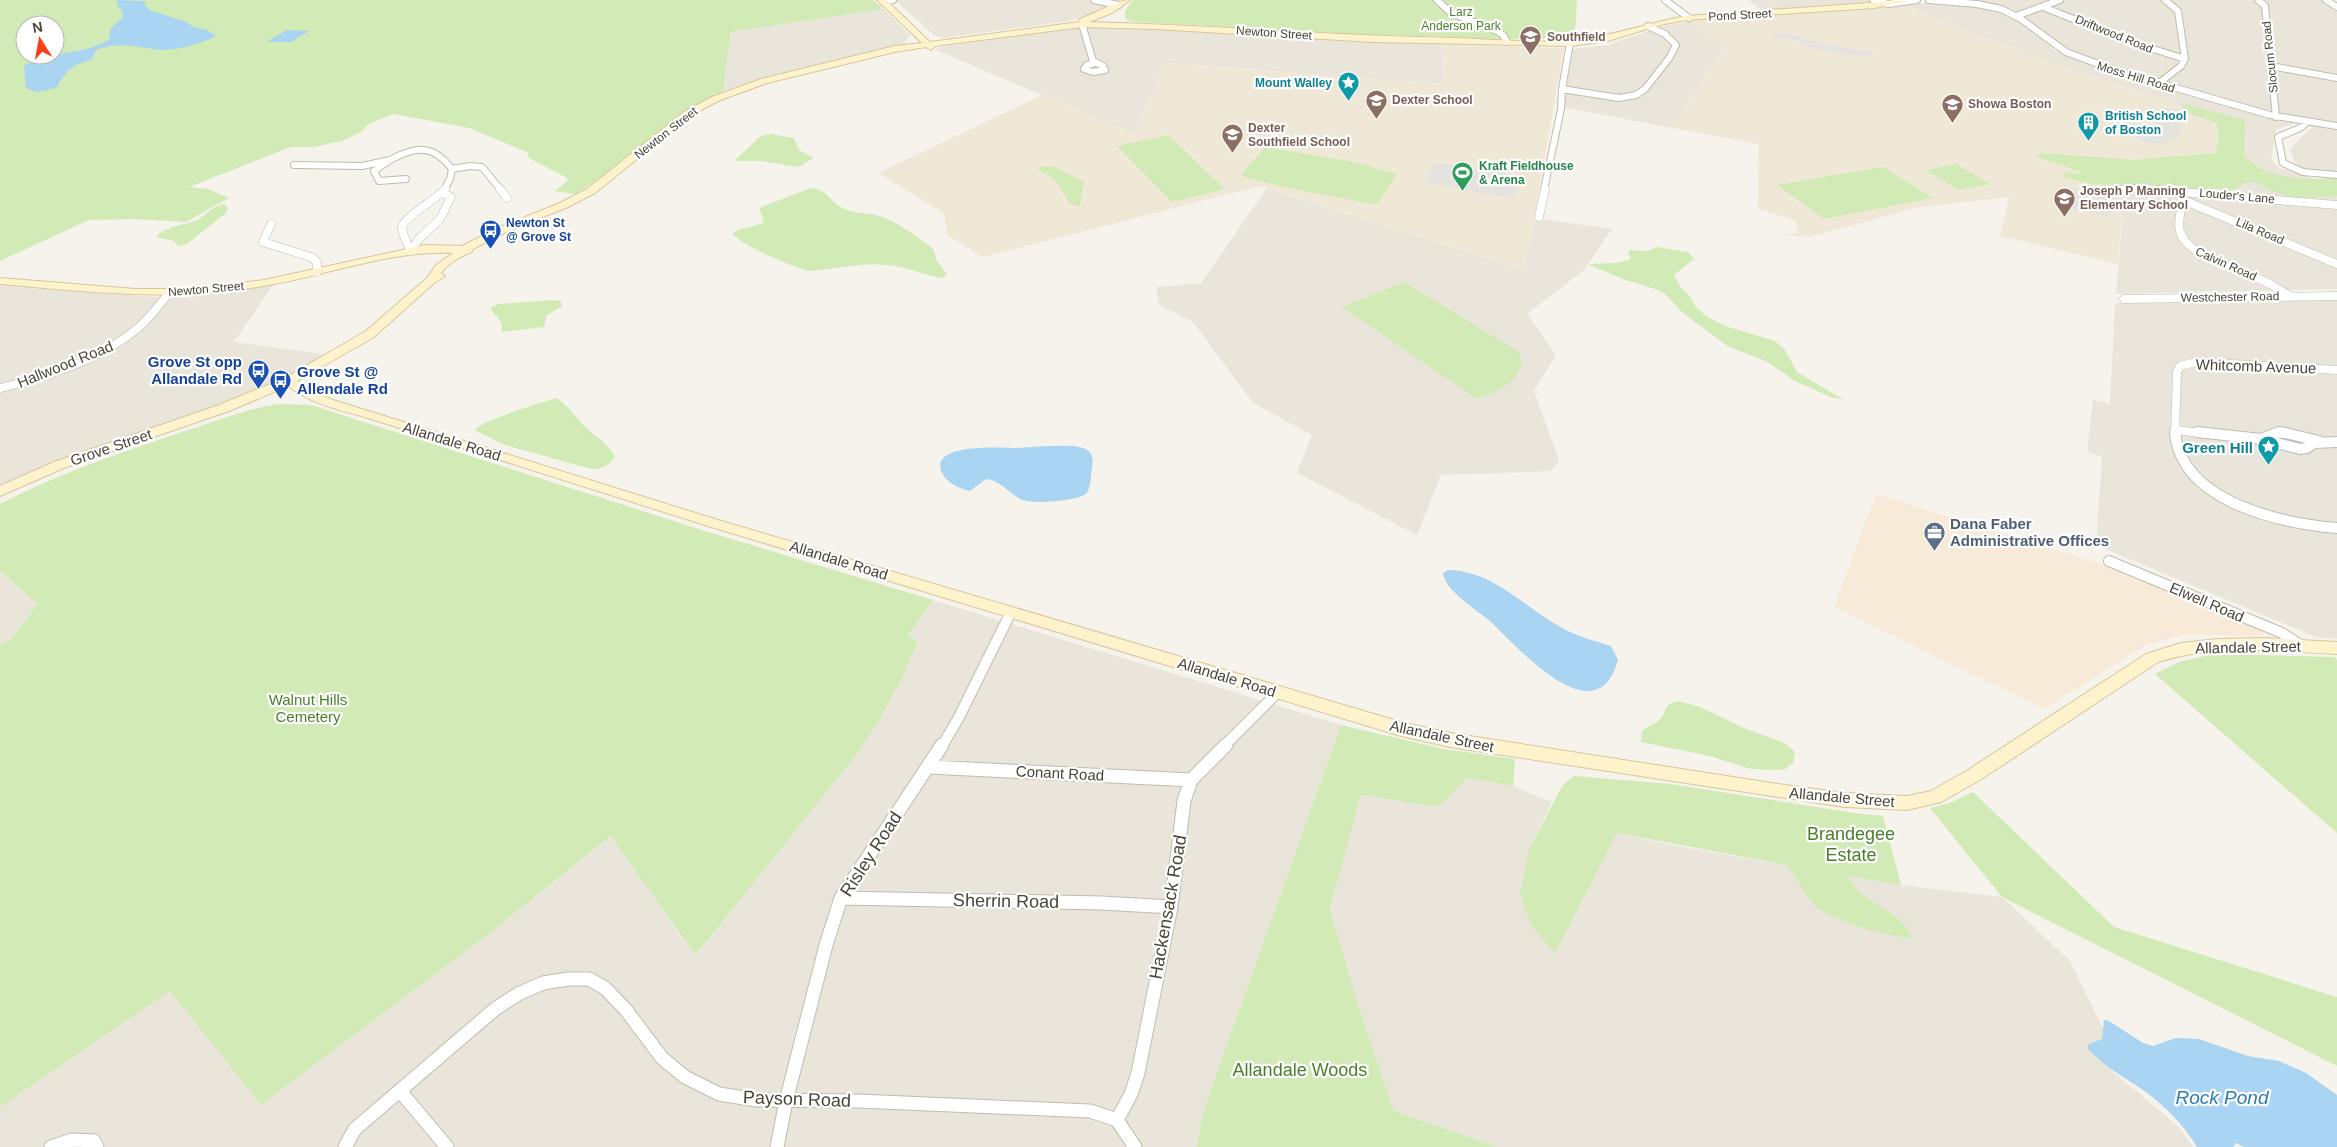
<svg xmlns="http://www.w3.org/2000/svg" width="2337" height="1147" font-family="Arial,sans-serif">
	<style>
		.residential { fill: #eae5da }
		.commercial { fill: #f7ead8 }
		.education { fill: #efe8d6 }
		.green { fill: #d2eab5; fill-rule: evenodd }
		.parking { fill: #e5e3e0 }
		.water { fill: #a9d4f2 }
		.lines { fill: none; stroke-linecap: round; stroke-linejoin: round }
		.street-far3-casing { stroke: #c2bbae; stroke-width: 8 }
		.street-far2-casing { stroke: #c2bbae; stroke-width: 9 }
		.street-far1-casing { stroke: #c2bbae; stroke-width: 12 }
		.street-casing { stroke: #c2bbae; stroke-width: 15 }
		.secondary-casing { stroke: #d6c79b; stroke-width: 2 }
		.street-far3 { stroke: #fff; stroke-width: 6 }
		.street-far2 { stroke: #fff; stroke-width: 8 }
		.street-far1 { stroke: #fff; stroke-width: 10 }
		.street { stroke: #fff; stroke-width: 13 }
		.secondary { fill: #fff3cd; fill-rule: evenodd }
		.labels { text-anchor: middle; dominant-baseline: central; stroke-width: 4.5; stroke-linejoin: round; paint-order: stroke }
		.far-park-label { font-size: 12px; fill: #4a7f2a; stroke: #fff }
		.far-street-label { font-size: 12px; fill: #4b4439; stroke: #fff }
		.far-education-label { font-size: 12px; font-weight: bold; fill: #785e54; stroke: #fff; text-anchor: start }
		.far-culture-label { font-size: 12px; font-weight: bold; fill: #0d838f; stroke: #fff; text-anchor: end }
		.far-leisure-label { font-size: 12px; font-weight: bold; fill: #27864d; stroke: #fff; text-anchor: start }
		.far-transit-label { font-size: 12px; font-weight: bold; fill: #164399; stroke: #fff; text-anchor: start }
		.transit-label { font-size: 15px; font-weight: bold; fill: #164399; stroke: #fff; text-anchor: end }
		.street-label { font-size: 15px; fill: #4b4439; stroke: #fff }
		.culture-label { font-size: 15px; font-weight: bold; fill: #0d838f; stroke: #fff; text-anchor: end }
		.service-label { font-size: 15px; font-weight: bold; fill: #4e5e75; stroke: #fff; text-anchor: start }
		.park-label { font-size: 15px; fill: #4a7f2a; stroke: #fff }
		.near-park-label { font-size: 18px; fill: #4a7f2a; stroke: #fff }
		.near-street-label { font-size: 18px; fill: #4b4439; stroke: #fff }
		.near-water-label { font-size: 19px; font-style: italic; fill: #2e7ab2; stroke: #fff }
	</style>
	<rect width="100%" height="100%" fill="#f6f3ec"/>
	<path class="residential" d="M 895,0 L 1121,0 L 1108,10 L 1069,21 L 943,38 L 935,36 Z
		M 1748,0 L 1900,0 L 1765,12 Z
		M 1957,0 L 2322,0 L 2337,9 L 2337,124 L 2301,120 L 2236,104 L 2077,56 L 2015,14 Z
		M 1930,3 L 1982,7 L 2009,15 L 2036,33 L 2055,51 L 2144,82 L 2298,123 L 2276,129 L 2271,160 L 2280,168 L 2337,186 L 2337,201 L 2235,194 L 2228,118 L 2178,105 L 2156,95 L 2153,97 L 2015,51 L 2018,49 L 1973,34 L 1903,4 Z
		M 883,9 L 910,35 L 904,44 L 771,77 L 723,92 L 731,32 Z
		M 1690,21 L 1725,46 L 1672,128 L 1563,107 L 1573,49 L 1607,45 L 1660,27 Z
		M 1092,27 L 1142,27 L 1441,43 L 1444,84 L 1165,63 L 1134,134 L 938,51 L 935,48 L 1050,30 Z
		M 2313,126 L 2337,127 L 2337,170 L 2333,172 L 2297,167 L 2290,149 Z
		M 1267,188 L 1525,270 L 1534,218 L 1612,229 L 1584,270 L 1527,314 L 1556,355 L 1534,391 L 1559,460 L 1550,471 L 1441,475 L 1417,535 L 1297,473 L 1312,435 L 1253,403 L 1193,322 L 1159,305 L 1156,287 L 1201,283 Z
		M 2125,189 L 2337,206 L 2337,289 L 2116,294 Z
		M 273,285 L 234,342 L 331,355 L 282,379 L 204,410 L 126,437 L 0,489 L 0,286 L 155,297 L 208,294 Z
		M 2337,300 L 2337,639 L 2316,637 L 2096,545 L 2102,457 L 2087,451 L 2093,400 L 2110,404 L 2115,303 Z
		M 0,571 L 38,604 L 11,639 L 0,645 Z
		M 933,600 L 1341,725 L 1205,1106 L 1196,1147 L 0,1147 L 0,1107 L 170,991 L 261,1105 L 490,933 L 612,836 L 681,937 L 697,955 L 861,747 L 903,676 L 918,641 L 908,637 Z
		M 1467,778 L 1513,786 L 1552,802 L 1529,850 L 1555,954 L 1617,833 L 1677,846 L 1901,885 L 2002,897 L 2070,961 L 2108,1038 L 2112,1071 L 2179,1127 L 2193,1147 L 1497,1147 L 1394,1111 L 1357,1001 L 1330,909 L 1361,795 L 1438,807 Z"/>
	<path class="commercial" d="M 1876,494 L 2095,562 L 2256,627 L 2263,633 L 2255,636 L 2188,634 L 2147,644 L 2044,709 L 1834,607 Z"/>
	<path class="education" d="M 1903,4 L 1973,34 L 2019,49 L 2016,51 L 2153,97 L 2156,95 L 2178,105 L 2228,118 L 2235,194 L 2125,185 L 2118,264 L 2000,236 L 2009,197 L 1915,208 L 1810,237 L 1782,235 L 1798,233 L 1795,221 L 1758,208 L 1759,144 L 1672,128 L 1725,46 L 1690,21 Z
		M 1442,44 L 1564,48 L 1525,270 L 1261,186 L 983,257 L 947,235 L 944,213 L 878,173 L 1042,95 L 1134,134 L 1165,63 L 1444,84 Z"/>
	<path class="green" d="M 0,0 L 873,0 L 883,9 L 731,32 L 723,92 C 666,115 627,164 575,194 L 555,191 L 569,179 L 529,158 L 527,152 L 469,128 L 394,114 L 369,124 L 361,132 L 342,141 L 313,147 L 290,147 L 189,187 L 208,189 L 229,198 L 186,222 L 136,219 L 89,220 L 0,261 ZM 25,25 L 55,25 L 55,55 L 25,55 Z
		M 1133,0 L 1577,0 L 1575,38 L 1511,39 L 1357,34 L 1136,22 L 1127,20 C 1122,12 1128,6 1133,0 Z
		M 2182,103 L 2245,120 L 2244,156 C 2250,160 2256,167 2263,170 C 2285,179 2314,181 2337,177 L 2337,196 C 2319,198 2300,199 2283,195 C 2260,188 2253,172 2231,192 L 2091,184 L 2064,177 L 2062,172 L 2079,174 L 2080,171 L 2042,159 L 2036,155 L 2041,153 L 2134,160 L 2215,153 L 2219,140 L 2217,123 L 2184,112 Z
		M 771,134 L 794,138 L 799,150 L 814,158 L 798,167 L 761,161 L 734,161 L 761,136 Z
		M 1168,135 L 1225,189 L 1172,202 L 1117,146 Z
		M 1265,147 L 1354,162 L 1397,174 L 1378,203 L 1372,204 L 1284,187 L 1244,177 L 1241,175 Z
		M 1956,164 L 1990,184 L 1959,190 L 1925,170 Z
		M 1043,166 L 1055,167 L 1084,182 L 1080,206 C 1066,208 1063,187 1054,179 C 1049,175 1042,173 1037,169 Z
		M 1883,167 L 1933,198 L 1824,219 L 1777,185 Z
		M 811,188 C 830,190 829,202 843,208 C 857,215 872,212 885,218 C 898,223 924,241 934,250 L 936,260 L 947,274 L 942,278 C 924,275 907,267 889,265 C 862,262 836,269 810,271 C 793,268 744,246 732,234 L 738,230 L 764,223 L 759,208 Z
		M 224,204 L 228,208 L 226,213 L 187,244 L 178,246 L 174,241 L 156,237 C 166,225 184,226 197,220 C 206,215 214,205 224,204 Z
		M 1657,247 L 1688,252 L 1694,259 L 1674,275 L 1681,288 L 1688,294 L 1696,307 L 1706,316 L 1725,326 L 1775,341 L 1785,350 L 1797,372 L 1844,400 L 1831,397 L 1795,381 L 1766,361 L 1729,347 L 1683,313 L 1665,294 L 1658,290 L 1620,278 L 1588,264 L 1617,263 L 1631,259 L 1628,252 L 1629,250 L 1648,251 Z
		M 1404,282 L 1519,352 L 1522,364 C 1514,386 1497,391 1477,399 L 1342,307 Z
		M 557,300 L 561,302 L 562,306 L 546,316 L 544,327 L 501,332 C 505,320 496,318 490,308 L 498,304 Z
		M 556,398 C 570,407 573,415 584,426 C 595,437 608,442 615,457 C 610,465 601,470 591,469 L 502,444 L 475,430 C 482,420 541,403 556,398 Z
		M 280,404 L 311,405 L 705,531 L 933,600 L 908,636 L 918,641 L 903,676 L 878,722 L 859,751 L 696,955 L 682,937 L 611,836 L 490,933 L 261,1105 L 170,991 L 0,1107 L 0,645 L 11,639 L 38,604 L 0,571 L 0,504 C 60,473 122,452 185,431 C 216,421 247,408 280,404 Z
		M 2214,654 L 2335,657 L 2337,660 L 2337,833 L 2155,674 L 2179,662 Z
		M 1678,701 L 1700,707 L 1746,729 L 1784,743 L 1795,752 L 1793,763 L 1784,770 L 1751,769 L 1710,756 L 1641,742 L 1642,731 C 1647,726 1654,725 1659,720 C 1668,713 1662,704 1678,701 Z
		M 1341,725 L 1444,749 L 1515,759 L 1513,786 L 1467,778 L 1438,807 L 1361,795 L 1330,909 L 1357,1001 L 1394,1111 L 1497,1147 L 1196,1147 L 1205,1106 Z
		M 1574,776 L 1671,784 L 1854,813 L 1883,816 L 1901,885 L 1848,876 C 1867,910 1897,905 1913,938 C 1890,938 1832,921 1815,906 C 1804,895 1797,877 1787,865 L 1617,833 L 1555,954 L 1530,924 L 1520,894 L 1529,850 L 1562,786 Z
		M 1973,792 L 2114,927 L 2337,997 L 2337,1066 L 2002,897 L 1930,808 L 1950,803 Z"/>
	<path class="parking" d="M 1781,33 L 1802,37 L 1805,40 L 1860,51 L 1872,50 L 1874,55 L 1861,56 L 1839,54 L 1805,46 L 1798,41 L 1771,36 Z
		M 2166,108 L 2177,109 L 2182,129 L 2178,136 L 2158,145 L 2152,142 L 2147,143 L 2134,137 L 2152,130 L 2157,121 L 2156,115 L 2164,116 Z
		M 1434,162 L 1522,177 L 1513,198 L 1496,196 L 1424,182 Z
		M 2064,186 L 2111,196 L 2110,217 L 2062,207 Z"/>
	<path class="water" d="M 115,0 L 144,1 L 146,3 L 144,5 L 152,11 L 184,21 L 194,27 L 207,30 L 216,36 C 204,43 174,51 160,50 C 137,47 118,41 96,50 L 92,59 C 69,67 69,68 56,88 L 37,92 L 26,88 L 24,66 C 47,51 83,55 109,40 L 111,28 L 123,17 L 122,10 L 117,6 L 119,4 Z
		M 287,30 L 309,31 L 291,42 L 267,42 Z
		M 1074,446 C 1095,449 1094,457 1091,475 C 1090,482 1091,487 1086,494 C 1075,501 1032,505 1020,499 C 1008,492 1001,481 986,479 L 970,491 C 960,489 947,483 942,473 C 928,442 1003,448 1016,448 C 1035,447 1055,445 1074,446 Z
		M 1448,570 C 1493,570 1526,609 1564,629 C 1579,637 1595,641 1611,646 L 1618,660 C 1596,739 1516,645 1490,621 C 1477,610 1444,590 1443,573 Z
		M 2104,1020 L 2109,1021 L 2143,1043 L 2153,1046 L 2176,1038 L 2199,1039 L 2248,1056 L 2279,1061 L 2306,1073 L 2337,1095 L 2337,1147 L 2244,1147 L 2236,1143 L 2233,1147 L 2197,1147 C 2183,1124 2165,1106 2143,1090 C 2124,1077 2103,1066 2087,1048 L 2089,1044 L 2102,1039 Z"/>
	<g class="lines">
		<defs>
			<path id="street-far3" d="M 1094,0 L 1119,5
				M 1437,0 L 1451,13 L 1497,31 L 1503,35 L 1507,42
				M 1665,0 L 1689,18
				M 1873,0 L 1888,4 L 1917,0
				M 1929,0 L 1977,4 L 2001,9 L 2021,19 L 2066,52 L 2117,71 L 2270,115 L 2337,126
				M 2258,0 L 2265,6 L 2276,117
				M 2326,0 L 2337,7
				M 883,2 L 893,0
				M 2043,7 L 2131,42 L 2185,59
				M 2016,16 L 2060,0
				M 1082,24 L 1093,61 L 1103,66 L 1105,70 L 1093,72 L 1084,69 L 1087,65 L 1095,63
				M 2271,66 L 2337,78
				M 2159,83 L 2181,66 L 2185,59 L 2178,11 L 2165,0
				M 1562,89 L 1619,98 L 1636,95 L 1645,89 L 1670,57 L 1676,45 L 1665,34 L 1648,26
				M 2306,123 L 2300,128 L 2278,137 L 2283,163 L 2303,172 L 2337,175
				M 390,160 C 416,146 433,144 452,169 L 450,179 L 444,190
				M 294,165 L 362,166 L 390,160 L 374,171 L 379,181 L 406,179
				M 452,169 L 470,166 L 482,167 L 501,190
				M 1544,190 L 1561,109 L 1562,89 L 1570,43
				M 2115,190 L 2136,188 L 2161,190"/>
			<path id="street-far2" d="M 500,189 L 507,198
				M 2146,189 L 2337,205
				M 2107,191 L 2128,189
				M 2177,191 L 2183,200 C 2178,223 2174,235 2195,250 L 2270,284 L 2290,296
				M 2183,200 L 2337,264
				M 1539,217 L 1545,189
				M 271,224 L 263,242 L 311,257 L 317,262 L 317,272
				M 410,251 C 408,244 403,236 402,228 C 401,219 437,199 445,189
				M 410,251 L 418,240 L 440,219 L 451,197 L 443,193
				M 2124,299 L 2337,296
				M 0,388 C 48,377 100,360 138,328 C 150,318 159,305 169,293
				M 2176,430 L 2209,434
				M 2175,434 L 2177,372 L 2180,366 L 2196,362 L 2337,370
				M 2276,434 L 2287,434"/>
			<path id="street-far1" d="M 2175,432 C 2181,502 2280,523 2337,528
				M 2197,432 L 2261,439 L 2300,449 L 2307,448 L 2314,443 L 2337,442
				M 2281,432 L 2319,441
				M 2261,439 L 2279,432
				M 2109,561 L 2282,633 L 2302,646
				M 942,746 L 958,719 L 1011,612
				M 1224,746 L 1278,692"/>
			<path id="street" d="M 929,767 L 1191,780
				M 841,898 L 1102,903 L 1171,907
				M 400,1091 L 447,1147
				M 51,1147 L 72,1140 L 94,1141 L 97,1147
				M 345,1147 L 355,1129 L 495,1009 L 518,994 L 543,983 L 568,979 L 589,979 L 605,988 L 626,1010 L 662,1058 L 685,1077 L 719,1094 L 757,1100 L 859,1101 L 1090,1111 L 1117,1120
				M 777,1147 L 786,1101 L 826,945 L 841,898 L 942,745
				M 1135,1147 L 1117,1120 L 1131,1094 L 1138,1073 L 1171,907 L 1184,801 L 1191,780 L 1226,745"/>
			<path id="secondary" d="M 877,0 L 886,0 L 930,42 L 1079,22 L 1080,19 C 1094,14 1117,0 1130,0 L 1112,13 L 1089,22 C 1211,25 1333,36 1455,38 C 1492,39 1535,44 1572,40 C 1611,37 1647,23 1686,16 L 1911,0 L 1875,8 L 1686,20 L 1660,25 L 1608,41 L 1570,46 L 1372,42 L 1156,29 L 1082,27 L 935,46 L 931,50 L 926,47 L 895,52 L 767,83 L 718,101 L 690,116 L 595,193 L 568,207 L 508,231 L 473,249 L 472,252 C 462,255 448,264 441,273 L 445,276 L 435,282 L 374,337 L 297,381 L 313,391 L 333,400 L 718,520 L 1401,722 L 1450,733 L 1778,784 L 1845,793 L 1907,796 L 1931,791 L 1968,770 L 2146,654 L 2181,643 L 2218,639 L 2264,638 L 2337,642 L 2337,654 C 2277,651 2216,644 2158,662 L 1980,780 L 1941,802 L 1907,810 L 1845,807 L 1450,747 L 1401,736 L 708,526 L 368,418 C 340,410 311,404 288,386 L 229,411 L 64,468 L 0,496 L 0,486 L 54,462 L 219,405 L 285,378 L 366,331 L 427,278 L 436,265 L 453,253 C 390,250 325,276 264,286 C 173,302 90,292 0,284 L 0,278 L 135,289 L 194,289 L 264,280 L 425,245 L 462,246 L 500,227 L 560,203 L 587,189 L 684,112 L 712,97 L 761,79 L 895,46 L 922,43 Z"/>
		</defs>
		<use href="#street-far3" class="street-far3-casing"/>
		<use href="#street-far2" class="street-far2-casing"/>
		<use href="#street-far1" class="street-far1-casing"/>
		<use href="#street" class="street-casing"/>
		<use href="#secondary" class="secondary-casing"/>
		<use href="#street-far3" class="street-far3"/>
		<use href="#street-far2" class="street-far2"/>
		<use href="#street-far1" class="street-far1"/>
		<use href="#street" class="street"/>
		<use href="#secondary" class="secondary"/>
	</g>
	<defs>
		<symbol id="school-pin" viewBox="-11 -11 22 30"><path d="M0 17L-7.5 6A9.5 9.5 0 1 1 7.5 6Z" fill="#8d6e63" stroke="#fff"/><path d="M0-5L7-2L0 1L-7-2ZM-4 1L0 2.5L4 1V4Q0 6-4 4Z" fill="#fff"/></symbol>
		<symbol id="sight-pin" viewBox="-11 -11 22 30"><path d="M0 17L-7.5 6A9.5 9.5 0 1 1 7.5 6Z" fill="#0f9aa8" stroke="#fff"/><path d="M0-6L1.8-2.2L6-1.7L2.9 1.2L3.7 5.4L0 3.3L-3.7 5.4L-2.9 1.2L-6-1.7L-1.8-2.2Z" fill="#fff"/></symbol>
		<symbol id="building-pin" viewBox="-11 -11 22 30"><path d="M0 17L-7.5 6A9.5 9.5 0 1 1 7.5 6Z" fill="#0f9aa8" stroke="#fff"/><path d="M-4-6H4V6H1V3H-1V6H-4ZM-2.5-4.3h1.7v1.8h-1.7ZM.8-4.3h1.7v1.8H.8ZM-2.5-1h1.7V.8h-1.7ZM.8-1h1.7V.8H.8Z" fill="#fff"/></symbol>
		<symbol id="stadium-pin" viewBox="-11 -11 22 30"><path d="M0 17L-7.5 6A9.5 9.5 0 1 1 7.5 6Z" fill="#2e9e5b" stroke="#fff"/><path d="M0-5a6.5 5 0 1 0 0 10a6.5 5 0 1 0 0-10ZM-3.5-1.8h7v3.6h-7Z" fill="#fff"/></symbol>
		<symbol id="bus-pin" viewBox="-11 -11 22 30"><path d="M0 17L-7.5 6A9.5 9.5 0 1 1 7.5 6Z" fill="#1a4fb4" stroke="#fff"/><path d="M-5-6H5V4H4V6H2V4H-2V6H-4V4H-5ZM-3.5-4V0h7V-4ZM-3.5 1.2v1.5H-2V1.2ZM2 1.2v1.5H3.5V1.2Z" fill="#fff"/></symbol>
		<symbol id="office-pin" viewBox="-11 -11 22 30"><path d="M0 17L-7.5 6A9.5 9.5 0 1 1 7.5 6Z" fill="#5c6f8a" stroke="#fff"/><path d="M-6-3h4V-5.5h4V-3h4V5H-6ZM-1-4.5V-3h2v-1.5ZM-6 0V1H6V0Z" fill="#fff"/></symbol>
	</defs>
	<g fill-rule="evenodd">
		<use href="#school-pin" x="1518" y="24" width="25" height="34"/>
		<use href="#sight-pin" x="1336" y="70" width="25" height="34"/>
		<use href="#school-pin" x="1364" y="88" width="25" height="34"/>
		<use href="#school-pin" x="1940" y="92" width="25" height="34"/>
		<use href="#building-pin" x="2076" y="110" width="25" height="34"/>
		<use href="#school-pin" x="1220" y="122" width="25" height="34"/>
		<use href="#stadium-pin" x="1450" y="160" width="25" height="34"/>
		<use href="#school-pin" x="2052" y="186" width="25" height="34"/>
		<use href="#bus-pin" x="478" y="218" width="25" height="34"/>
		<use href="#bus-pin" x="246" y="358" width="25" height="34"/>
		<use href="#bus-pin" x="268" y="368" width="25" height="34"/>
		<use href="#sight-pin" x="2256" y="434" width="25" height="34"/>
		<use href="#office-pin" x="1922" y="520" width="25" height="34"/>
	</g>
	<g class="labels">
		<g class="far-park-label">
			<text x="1461" y="12">Larz<tspan x="1461" dy="14">Anderson Park</tspan></text>
		</g>
		<g class="far-street-label">
			<text transform="translate(1740 15) rotate(-3)">Pond Street</text>
			<text transform="translate(1274 33) rotate(4)">Newton Street</text>
			<text transform="translate(2114 34) rotate(22)">Driftwood Road</text>
			<text transform="translate(2270 57) rotate(-96)">Slocum Road</text>
			<text transform="translate(2136 77) rotate(17)">Moss Hill Road</text>
			<text transform="translate(666 133) rotate(-38)">Newton Street</text>
			<text transform="translate(2237 196) rotate(5)">Louder's Lane</text>
			<text transform="translate(2260 231) rotate(23)">Lila Road</text>
			<text transform="translate(2226 264) rotate(24)">Calvin Road</text>
			<text transform="translate(206 289) rotate(-5)">Newton Street</text>
			<text transform="translate(2230 297) rotate(-1)">Westchester Road</text>
		</g>
		<g class="far-education-label">
			<text x="1547" y="37">Southfield</text>
			<text x="1392" y="100">Dexter School</text>
			<text x="1968" y="104">Showa Boston</text>
			<text x="1248" y="128">Dexter<tspan x="1248" dy="14">Southfield School</tspan></text>
			<text x="2080" y="191">Joseph P Manning<tspan x="2080" dy="14">Elementary School</tspan></text>
		</g>
		<g class="far-culture-label">
			<text x="1332" y="83">Mount Walley</text>
			<text x="2105" y="116" text-anchor="start">British School<tspan x="2105" dy="14">of Boston</tspan></text>
		</g>
		<g class="far-leisure-label">
			<text x="1479" y="166">Kraft Fieldhouse<tspan x="1479" dy="14">&amp; Arena</tspan></text>
		</g>
		<g class="far-transit-label">
			<text x="506" y="223">Newton St<tspan x="506" dy="14">@ Grove St</tspan></text>
		</g>
		<g class="transit-label">
			<text x="242" y="361">Grove St opp<tspan x="242" dy="17">Allandale Rd</tspan></text>
			<text x="297" y="371" text-anchor="start">Grove St @<tspan x="297" dy="17">Allendale Rd</tspan></text>
		</g>
		<g class="street-label">
			<text transform="translate(65 364) rotate(-22)">Hallwood Road</text>
			<text transform="translate(2256 366) rotate(2)">Whitcomb Avenue</text>
			<text transform="translate(452 441) rotate(17)">Allandale Road</text>
			<text transform="translate(111 447) rotate(-19)">Grove Street</text>
			<text transform="translate(839 560) rotate(17)">Allandale Road</text>
			<text transform="translate(2207 602) rotate(23)">Elwell Road</text>
			<text transform="translate(2248 647) rotate(-1)">Allandale Street</text>
			<text transform="translate(1227 677) rotate(17)">Allandale Road</text>
			<text transform="translate(1442 736) rotate(12)">Allandale Street</text>
			<text transform="translate(1060 773) rotate(3)">Conant Road</text>
			<text transform="translate(1842 797) rotate(5)">Allandale Street</text>
		</g>
		<g class="culture-label">
			<text x="2253" y="447">Green Hill</text>
		</g>
		<g class="service-label">
			<text x="1950" y="523">Dana Faber<tspan x="1950" dy="17">Administrative Offices</tspan></text>
		</g>
		<g class="park-label">
			<text x="308" y="699">Walnut Hills<tspan x="308" dy="17">Cemetery</tspan></text>
		</g>
		<g class="near-park-label">
			<text x="1851" y="834">Brandegee<tspan x="1851" dy="21">Estate</tspan></text>
			<text x="1300" y="1070">Allandale Woods</text>
		</g>
		<g class="near-street-label">
			<text transform="translate(871 854) rotate(-57)">Risley Road</text>
			<text transform="translate(1006 901) rotate(1)">Sherrin Road</text>
			<text transform="translate(1168 907) rotate(-80)">Hackensack Road</text>
			<text transform="translate(797 1099) rotate(2)">Payson Road</text>
		</g>
		<g class="near-water-label">
			<text x="2222" y="1097">Rock Pond</text>
		</g>
	</g>
	<g transform="translate(40 40) rotate(349)"><circle r="24" fill="#ffffff" stroke="#b7b4b0"/>
	<path d="M0-4L9 19L0 12L-9 19Z" fill="#fc3f1d"/>
	<text y="-8" font-size="14" font-weight="bold" text-anchor="middle" fill="#4b4439">N</text>
	</g>
</svg>
